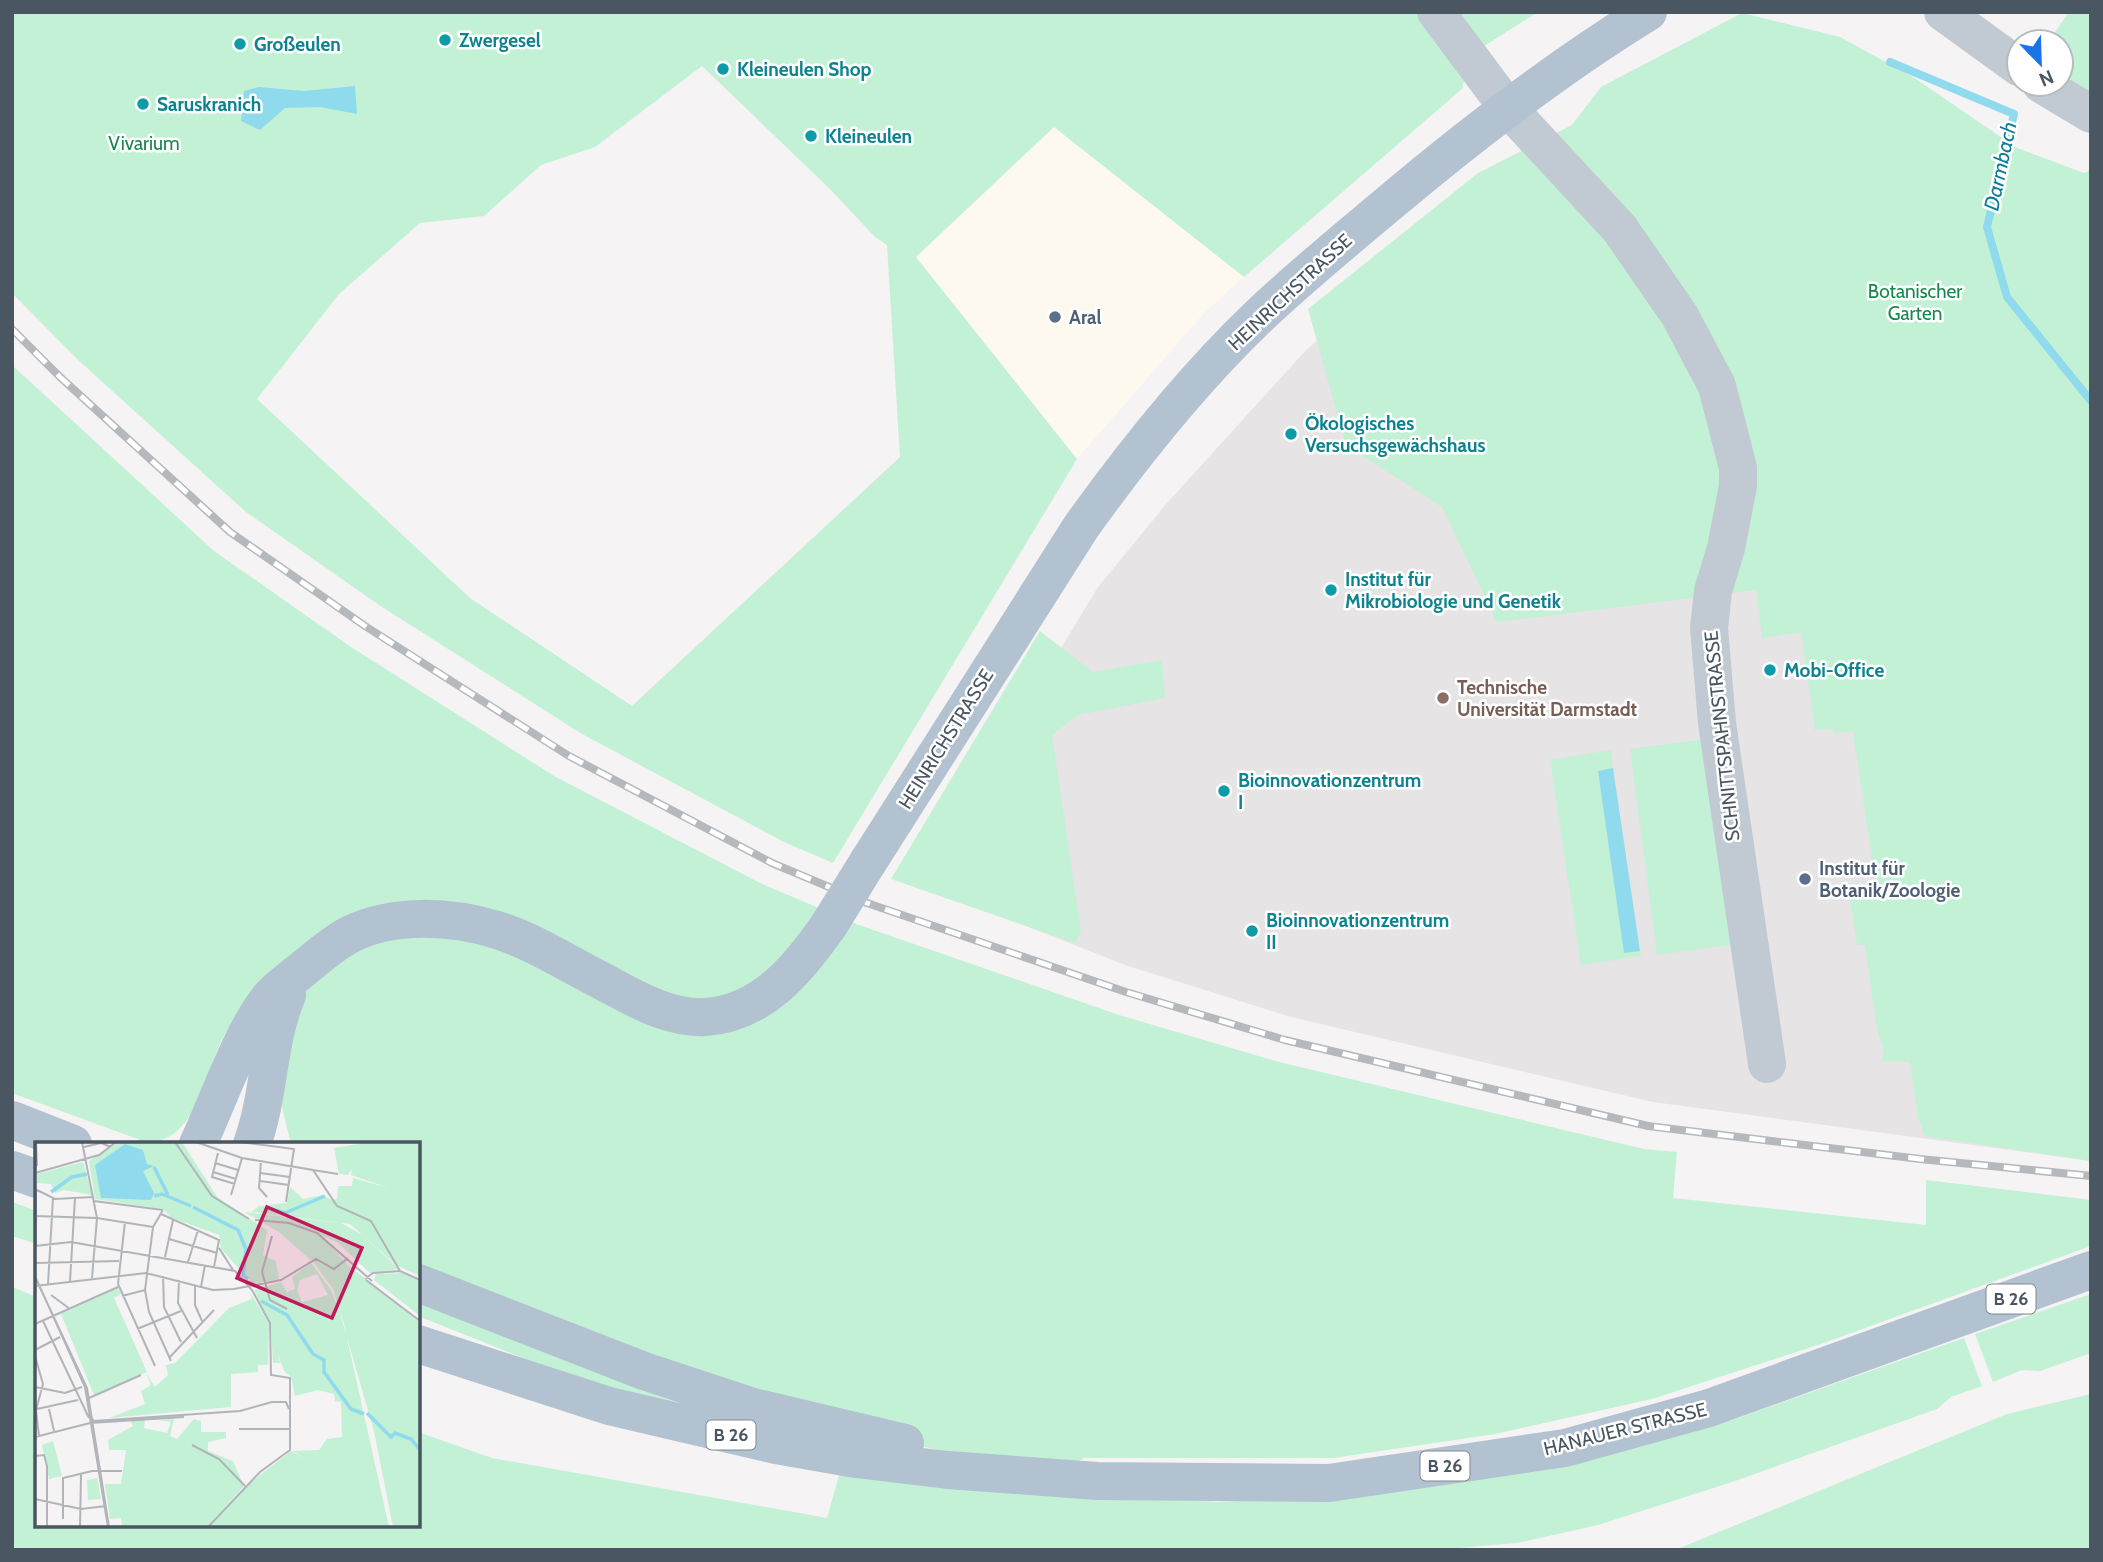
<svg xmlns="http://www.w3.org/2000/svg" width="2103" height="1562" font-family="Cabin,sans-serif">
	<style>
		.commercial { fill: #fdf9ef }
		.education { fill: #e6e4e5 }
		.green { fill: #c3f1d5; fill-rule: evenodd }
		.water { fill: #90daee }
		.lines { fill: none; stroke-linecap: round; stroke-linejoin: round }
		.stream { stroke: #90daee; stroke-width: 8 }
		.minor { stroke: #c1cad2; stroke-width: 38 }
		.major { stroke: #b3c2d1; stroke-width: 38 }
		.rail-casing { stroke: #b5b8bd; stroke-width: 8 }
		.rail { stroke: #fff; stroke-width: 5; stroke-dasharray: 16; stroke-linecap: butt }
		.major-bridge { stroke: #b3c2d1; stroke-width: 38 }
		.culture-dot { fill: #0f9aa8; stroke: #fff; stroke-width: 2.5 }
		.service-dot { fill: #5c6f8a; stroke: #fff; stroke-width: 2.5 }
		.education-dot { fill: #8d6e63; stroke: #fff; stroke-width: 2.5 }
		.labels { text-anchor: middle; dominant-baseline: central; stroke-width: 5; stroke-linejoin: round; paint-order: stroke }
		.shield { fill: #fff; stroke: #808990; stroke-width: 2 }
		.shield-label { font-size: 18px; font-weight: bold; fill: #4a5661 }
		.culture-label { font-size: 19px; font-weight: bold; fill: #0d838f; stroke: #fff; text-anchor: start }
		.park-label { font-size: 19px; fill: #17864f; stroke: #fff }
		.street-label { font-size: 19px; fill: #4a5661; stroke: #fff }
		.service-label { font-size: 19px; font-weight: bold; fill: #4e5e75; stroke: #fff; text-anchor: start }
		.education-label { font-size: 19px; font-weight: bold; fill: #785e54; stroke: #fff; text-anchor: start }
		.water-label { font-size: 21px; font-style: italic; fill: #0c7c9b; stroke: #fff }
		.inset-river { fill: none; stroke: #90daee; stroke-width: 3.5 }
		.inset-road { fill: none; stroke: #b1b4b9; stroke-width: 2 }
		.view { fill: #c2185b; fill-opacity: 0.15; stroke: #c2185b; stroke-width: 3.5 }
		.inset-edge { fill: none; stroke: #4a5661; stroke-width: 3.5 }
	</style>
	<rect width="100%" height="100%" fill="#f5f3f3"/>
	<path class="commercial" d="M 1054,127 L 1244,277 L 1205,312 L 1077,459 L 915,257 Z"/>
	<path class="education" d="M 1523,168 L 1604,238 L 2091,1161 L 1653,1102 L 1291,1017 L 1128,966 L 918,884 L 1098,587 L 1168,502 L 1306,350 Z"/>
	<path class="green" d="M 12,12 L 1538,12 L 1470,55 L 1462,89 L 1244,277 L 1054,127 L 916,257 L 1077,459 L 833,863 L 784,842 L 582,734 L 379,605 L 246,512 L 77,359 L 12,293 ZM 702,66 L 831,190 L 875,237 L 887,245 L 900,457 L 632,706 L 470,598 L 257,399 L 339,294 L 420,223 L 484,216 L 541,165 L 595,147 Z
		M 2069,12 L 2091,12 L 2091,94 L 2061,73 L 2061,42 L 2048,42 Z
		M 1742,13 L 1840,37 L 1913,77 L 2017,148 L 2084,173 L 2091,170 L 2091,1161 L 1925,1136 L 1918,1118 L 1910,1062 L 1882,1061 L 1884,1050 L 1877,1030 L 1865,945 L 1857,945 L 1850,899 L 1877,894 L 1853,731 L 1834,733 L 1832,728 L 1815,730 L 1801,632 L 1762,638 L 1756,590 L 1497,622 L 1442,507 L 1346,445 L 1308,309 L 1478,173 L 1572,125 L 1601,87 Z
		M 12,365 L 214,551 L 351,647 L 554,776 L 762,884 L 859,925 L 1119,1015 L 1279,1062 L 1644,1149 L 1677,1152 L 1673,1198 L 1926,1225 L 1926,1180 L 2091,1200 L 2091,1246 L 1821,1344 L 1652,1399 L 1495,1434 L 1333,1458 L 1084,1458 L 1053,1477 L 753,1407 L 418,1265 L 418,1144 L 291,1144 L 254,993 C 244,1008 231,1022 223,1038 C 204,1072 196,1148 143,1141 L 12,1093 Z
		M 1040,631 L 1093,672 L 1162,660 L 1165,698 L 1078,715 L 1052,735 L 1081,931 L 1075,943 L 891,879 Z
		M 1706,739 L 1730,945 L 1657,955 L 1630,749 Z
		M 1611,750 L 1613,768 L 1598,771 L 1624,952 L 1640,951 L 1641,956 L 1581,965 L 1550,760 Z
		M 12,1202 L 37,1211 L 37,1244 L 12,1236 Z
		M 12,1287 L 37,1297 L 37,1525 L 418,1525 L 418,1432 L 492,1458 L 827,1518 L 842,1465 L 1059,1491 L 1218,1502 L 1353,1495 L 1732,1420 L 1964,1338 L 1982,1386 L 1951,1397 L 1937,1409 L 1732,1482 L 1598,1525 L 1517,1543 L 1435,1550 L 12,1550 Z
		M 2091,1294 L 2091,1353 L 2040,1371 L 2022,1370 L 1993,1382 L 1975,1334 Z
		M 418,1300 L 788,1437 L 563,1374 L 418,1316 Z
		M 2091,1394 L 2091,1550 L 1675,1550 L 2007,1414 Z"/>
	<path class="water" d="M 355,86 L 357,114 L 320,107 L 285,108 L 260,130 L 241,121 L 244,91 L 259,87 L 304,91 Z
		M 1613,768 L 1640,951 L 1624,953 L 1598,771 Z"/>
	<g class="lines">
		<path class="stream" d="M 1890,62 L 2014,114 L 1987,227 L 2007,297 L 2091,401"/>
		<path class="minor" d="M 1436,12 L 1507,107 L 1620,229 L 1680,316 L 1717,386 L 1738,468 L 1738,486 L 1726,548 L 1713,591 L 1709,628 L 1717,723 L 1767,1064
			M 1943,12 L 2019,67
			M 2041,84 L 2091,114"/>
		<path class="major" d="M 868,862 L 1081,527 C 1134,453 1193,379 1259,316 C 1300,277 1344,241 1387,205 C 1470,135 1555,69 1648,12
			M 12,1120 L 73,1144
			M 198,1144 C 218,1102 242,1030 271,996 C 280,986 292,978 303,969 C 318,957 333,943 351,934 C 394,913 451,916 497,930 C 533,941 568,964 602,981 C 634,998 668,1019 706,1017 C 763,1013 799,968 829,925
			M 252,1144 C 270,1095 267,1042 287,995
			M 12,1170 L 37,1179
			M 418,1283 L 644,1371 L 753,1407 L 905,1443
			M 418,1344 L 609,1406 L 776,1445 L 856,1459 L 948,1470 L 1097,1481 L 1329,1483 L 1565,1448 L 1709,1408 L 2091,1270"/>
		<defs>
			<path id="rail" d="M 12,329 L 60,377 L 230,532 L 365,626 L 569,756 L 772,863 L 867,903 L 1126,992 L 1285,1040 L 1648,1126 L 1920,1159 L 2091,1176"/>
		</defs>
		<use href="#rail" class="rail-casing"/>
		<use href="#rail" class="rail"/>
		<path class="major-bridge" d="M 829,925 L 868,862"/>
	</g>
	<g class="culture-dot">
		<circle cx="445" cy="40" r="7"/>
		<circle cx="240" cy="44" r="7"/>
		<circle cx="723" cy="69" r="7"/>
		<circle cx="143" cy="104" r="7"/>
		<circle cx="811" cy="136" r="7"/>
		<circle cx="1291" cy="434" r="7"/>
		<circle cx="1331" cy="590" r="7"/>
		<circle cx="1770" cy="670" r="7"/>
		<circle cx="1224" cy="791" r="7"/>
		<circle cx="1252" cy="931" r="7"/>
	</g>
	<g class="service-dot">
		<circle cx="1055" cy="317" r="7"/>
		<circle cx="1805" cy="879" r="7"/>
	</g>
	<circle class="education-dot" cx="1443" cy="698" r="7"/>
	<g class="labels">
		<g class="shield">
			<rect x="1986.5" y="1284.5" width="49" height="29" rx="5"/>
			<rect x="706.5" y="1420.5" width="49" height="29" rx="5"/>
			<rect x="1420.5" y="1451.5" width="49" height="29" rx="5"/>
		</g>
		<g class="shield-label">
			<text x="2011" y="1299">B 26</text>
			<text x="731" y="1435">B 26</text>
			<text x="1445" y="1466">B 26</text>
		</g>
		<g class="culture-label">
			<text x="459" y="40">Zwergesel</text>
			<text x="254" y="44">Großeulen</text>
			<text x="737" y="69">Kleineulen Shop</text>
			<text x="157" y="104">Saruskranich</text>
			<text x="825" y="136">Kleineulen</text>
			<text x="1305" y="423">Ökologisches<tspan x="1305" dy="22">Versuchsgewächshaus</tspan></text>
			<text x="1345" y="579">Institut für<tspan x="1345" dy="22">Mikrobiologie und Genetik</tspan></text>
			<text x="1784" y="670">Mobi-Office</text>
			<text x="1238" y="780">Bioinnovationzentrum<tspan x="1238" dy="22">I</tspan></text>
			<text x="1266" y="920">Bioinnovationzentrum<tspan x="1266" dy="22">II</tspan></text>
		</g>
		<g class="park-label">
			<text x="144" y="143">Vivarium</text>
			<text x="1915" y="291">Botanischer<tspan x="1915" dy="22">Garten</tspan></text>
		</g>
		<g class="street-label">
			<text transform="translate(1290 292) rotate(-43)">HEINRICHSTRASSE</text>
			<text transform="translate(1722 736) rotate(-96)">SCHNITTSPAHNSTRASSE</text>
			<text transform="translate(946 739) rotate(-58)">HEINRICHSTRASSE</text>
			<text transform="translate(1625 1429) rotate(-14)">HANAUER STRASSE</text>
		</g>
		<g class="service-label">
			<text x="1069" y="317">Aral</text>
			<text x="1819" y="868">Institut für<tspan x="1819" dy="22">Botanik/Zoologie</tspan></text>
		</g>
		<g class="education-label">
			<text x="1457" y="687">Technische<tspan x="1457" dy="22">Universität Darmstadt</tspan></text>
		</g>
		<g class="water-label">
			<text transform="translate(2000 166) rotate(-78)">Darmbach</text>
		</g>
	</g>
	<g transform="translate(35 1142)">
		<rect width="385" height="385" fill="#f5f3f3"/>
		<path d="M 84,0 L 147,0 L 182,55 L 232,88 L 228,113 L 241,119 L 244,137 L 218,142 L 186,107 L 184,93 L 135,75 L 128,67 L 60,57 L 54,19 ZM 337,0 L 385,0 L 385,134 L 361,123 L 315,82 L 216,70 L 224,64 L 252,61 L 255,45 L 268,57 L 287,53 L 297,58 L 302,57 L 303,44 L 317,44 L 318,36 L 354,46 L 316,33 L 317,27 L 313,33 L 304,32 L 299,6 ZM 48,20 L 57,53 L 29,48 L 20,51 L 16,42 L 2,41 L 2,32 ZM 209,70 L 306,81 L 326,92 L 364,127 L 335,131 L 303,101 L 287,94 L 312,122 L 385,181 L 385,385 L 358,385 L 339,289 L 298,147 L 280,122 L 244,90 ZM 276,121 L 296,148 L 308,178 L 354,385 L 174,385 L 211,344 L 256,309 L 270,317 L 258,309 L 284,308 L 292,297 L 307,295 L 306,260 L 300,259 L 299,252 L 283,248 L 260,254 L 256,235 L 249,229 L 242,210 L 245,221 L 238,221 L 236,183 L 219,148 L 246,140 L 252,150 L 260,147 L 257,135 ZM 282,132 L 293,153 L 267,160 L 262,148 L 265,138 ZM 366,131 L 385,139 L 385,174 L 339,138 L 341,132 ZM 83,146 L 86,152 L 79,156 L 112,230 L 59,253 L 26,172 ZM 214,149 L 234,181 L 233,223 L 223,223 L 223,230 L 196,232 L 196,265 L 74,276 L 110,262 L 106,249 L 116,243 L 111,231 L 120,245 L 133,233 L 131,223 L 140,221 L 194,166 L 217,157 ZM 110,277 L 109,286 L 132,291 L 136,280 L 124,278 L 139,277 L 135,294 L 142,297 L 159,277 L 166,279 L 166,290 L 191,290 L 191,296 L 173,300 L 173,309 L 198,319 L 209,344 L 172,385 L 78,385 L 87,383 L 86,376 L 75,377 L 70,342 L 86,342 L 91,308 L 74,308 L 73,298 L 98,284 L 95,278 ZM 18,299 L 27,334 L 14,337 L 7,303 ZM 62,336 L 66,357 L 53,358 L 52,338 Z" fill="#c3f1d5" fill-rule="evenodd"/>
		<path d="M 90,2 L 108,8 L 112,22 L 119,24 L 108,29 L 119,51 L 116,58 L 66,56 L 60,23 Z" fill="#90daee"/>
		<path class="inset-river" d="M 119,25 L 133,53M 16,50 L 37,35 L 52,32M 119,54 L 127,52 L 156,64M 158,65 L 203,88 L 211,107 L 208,133 L 213,137M 233,66 L 250,71 L 290,54M 226,159 L 252,173 L 278,212 L 289,218 L 289,230 L 316,267 L 329,272M 332,271 L 356,295 L 360,291 L 376,297 L 385,308"/>
		<path class="inset-road" d="M 1,0 L 2,24M 47,0 L 62,76 L 57,136M 140,0 L 177,54 L 214,77M 161,0 L 207,16 L 278,28 L 302,64 L 336,79 L 365,129M 205,0 L 259,7 L 251,60M 49,5 L 66,1 L 76,5M 183,11 L 177,35 L 200,42M 226,19 L 224,46 L 232,55M 180,21 L 203,28M 278,28 L 303,32M 178,30 L 201,37M 0,31 L 64,13 L 81,0M 225,31 L 255,35M 225,39 L 254,43M 0,47 L 20,57 L 58,55M 1,47 L 1,104M 196,53 L 207,16M 59,59 L 128,68M 128,68 L 118,85 L 110,148 L 114,170 L 136,219M 126,72 L 184,98 L 179,125M 0,74 L 62,76 L 118,85M 220,78 L 254,81 L 282,91 L 337,139M 90,80 L 83,142 L 120,224M 237,94 L 227,130 L 235,158 L 252,167M 134,97 L 182,111M 0,104 L 36,100 L 200,129 L 217,148 L 235,181 L 236,233 L 255,236 L 255,308 L 225,330 L 173,385M 184,106 L 198,128M 130,115 L 138,78M 153,120 L 163,88M 0,121 L 84,119M 0,134 L 50,245 L 73,385M 128,134 L 129,165 L 146,200M 0,135 L 52,246 L 74,385M 330,137 L 338,131 L 365,129 L 385,138M 144,138 L 143,161 L 162,196M 331,138 L 385,179M 35,139 L 40,56M 13,142 L 18,56M 160,143 L 160,163 L 167,179M 0,144 L 111,131 L 178,148 L 199,147 L 246,138 L 281,117 L 299,127 L 313,116M 166,145 L 170,123M 16,153 L 35,167M 87,154 L 110,148M 8,179 L 54,276M 0,182 L 83,145M 102,187 L 146,169M 0,208 L 25,195M 0,214 L 8,242 L 1,268 L 4,294M 134,216 L 179,168M 0,245 L 30,251 L 47,245M 54,256 L 106,233M 2,267 L 43,258M 14,267 L 19,289M 55,274 L 59,279 L 205,269 L 237,260 L 251,260 L 254,267M 204,287 L 255,287M 0,295 L 55,281 L 149,275M 157,303 L 184,317 L 210,344M 0,314 L 9,313 L 12,324 L 12,385M 0,357 L 46,367 L 71,364M 28,377 L 28,336 L 57,329 L 87,329M 45,385 L 46,332"/>
		<path class="view" d="M 232,65 L 327,106 L 297,176 L 202,136 Z"/>
		<rect width="385" height="385" class="inset-edge"/>
	</g>
	<rect width="2103" height="1562" fill="none" stroke="#4a5661" stroke-width="28"/>
	<g transform="translate(2040 63) rotate(157)"><circle r="33" fill="#ffffff" stroke="#b7bbc0" stroke-width="2"/>
	<path d="M0-5L12 26L0 18L-12 26Z" fill="#1a73e8"/>
	<text y="-10" font-size="19" font-weight="bold" text-anchor="middle" fill="#4a5661">N</text>
	</g>
</svg>
